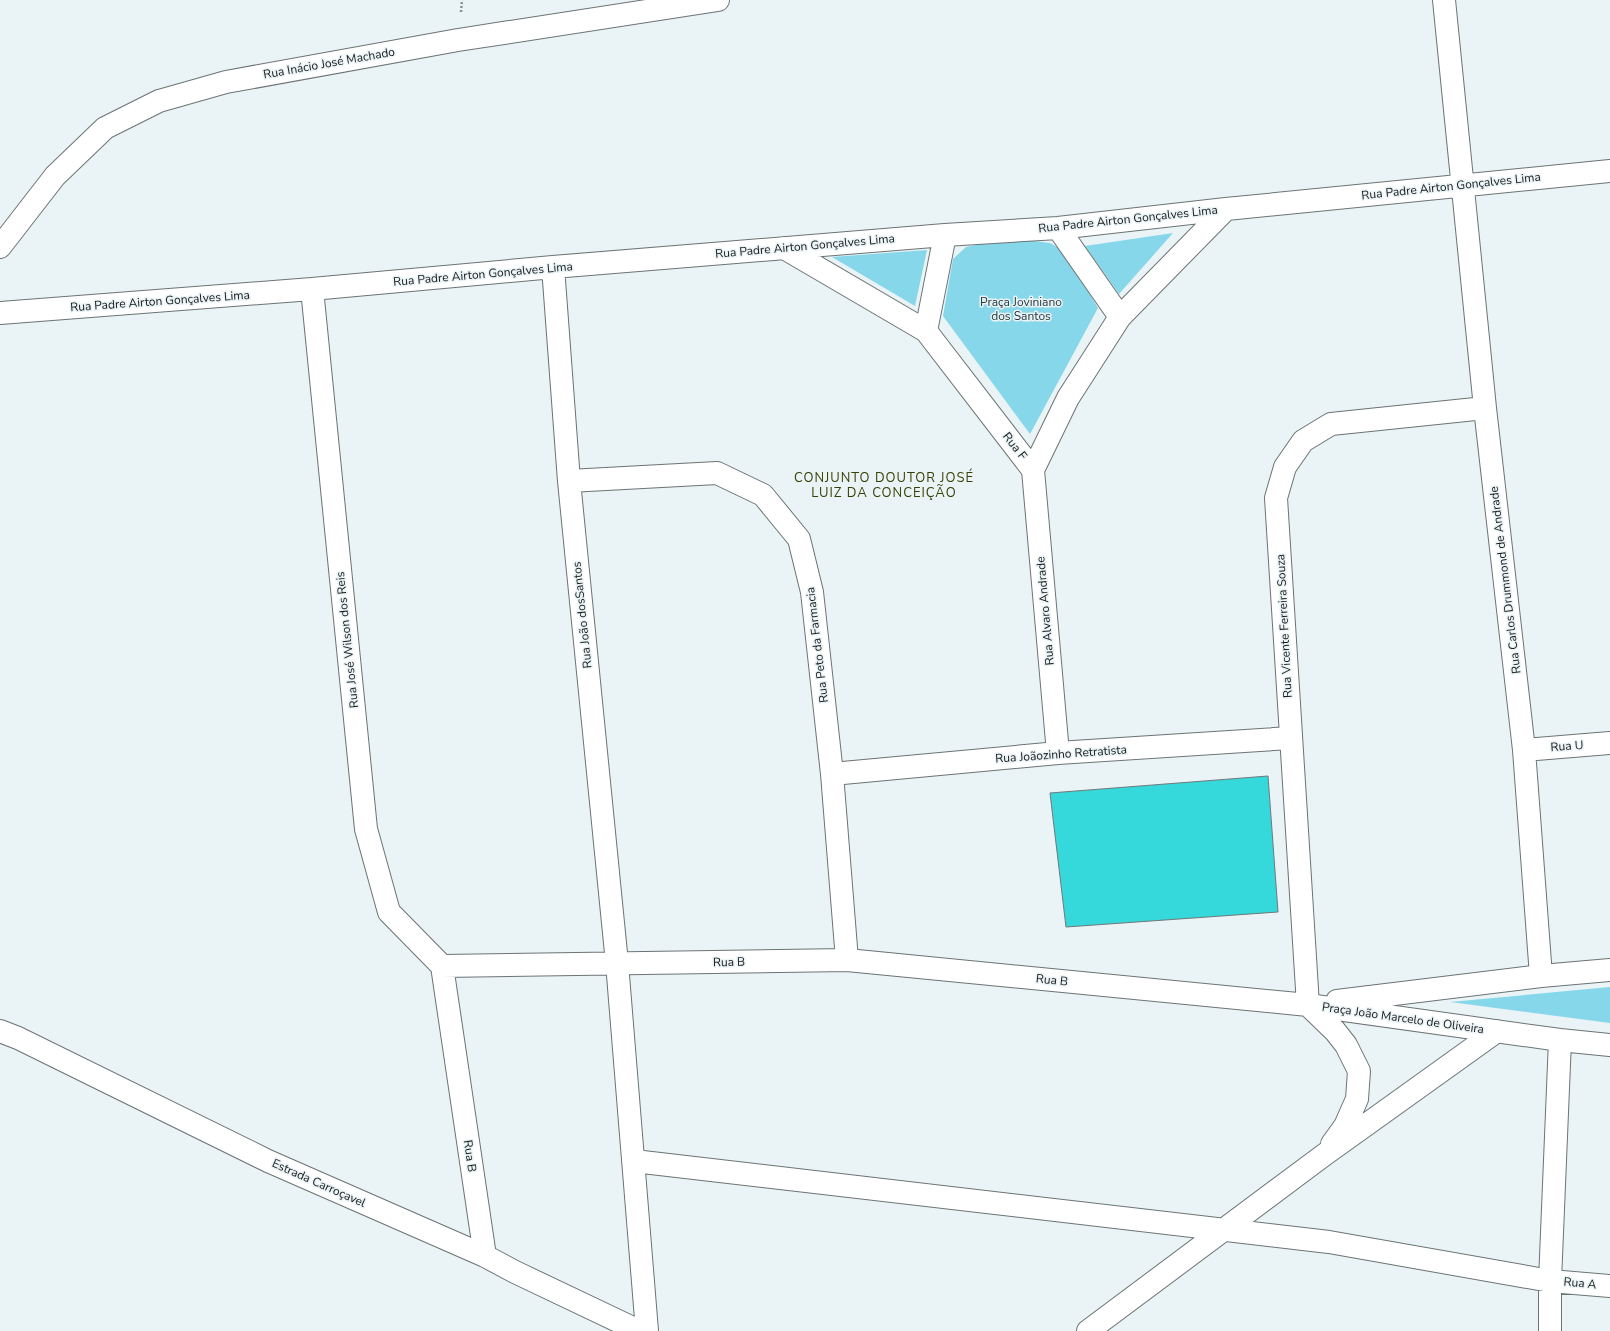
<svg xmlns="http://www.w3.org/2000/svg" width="1610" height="1331" font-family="'Nunito Sans',sans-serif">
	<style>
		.green { fill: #87d7eb }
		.building { fill: #35d8db; stroke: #717979 }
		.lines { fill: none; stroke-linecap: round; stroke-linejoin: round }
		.minor-casing { stroke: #6c7375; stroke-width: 24 }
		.path { stroke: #898f91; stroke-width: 2.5; stroke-dasharray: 2 2; stroke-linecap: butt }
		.minor { stroke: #fff; stroke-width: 22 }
		.labels { text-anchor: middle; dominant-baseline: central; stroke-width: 3; stroke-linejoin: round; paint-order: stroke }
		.street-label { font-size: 12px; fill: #181b1c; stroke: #eaf3f5 }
		.park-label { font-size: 12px; fill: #1c343a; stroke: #eaf3f5 }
		.neighbourhood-label { font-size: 13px; letter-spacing: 1px; fill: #364004; stroke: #eaf3f5 }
	</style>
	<rect width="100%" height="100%" fill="#eaf3f5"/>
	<path class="green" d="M 1173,233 L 1119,294 L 1085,246 Z
		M 1010,238 L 1050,243 L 1064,251 L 1098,308 L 1030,434 L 943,316 L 953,259 L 966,247 Z
		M 927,250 L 915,306 L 832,257 Z
		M 1610,987 L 1610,1023 L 1450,1002 Z"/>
	<path class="building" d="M 1268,776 L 1278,912 L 1066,927 L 1050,793 Z"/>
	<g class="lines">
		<defs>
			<path id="minor" d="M 1444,0 L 1485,408 L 1524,750 L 1541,976
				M 1058,228 L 1120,317
				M 0,247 L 55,176 L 105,128 L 159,101 L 226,82 L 458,40 L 718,0
				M 784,248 L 926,331 L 1033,470
				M 553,267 L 569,481 L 617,963 L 647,1331
				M 312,289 L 366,829 L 389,912 L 442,966
				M 0,313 L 312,289 L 553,267 L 945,235 L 1058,228 L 1226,209 L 1610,171
				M 926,331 L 945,235
				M 1033,470 L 1068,398 L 1120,317 L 1226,209
				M 1033,470 L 1058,753
				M 569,481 L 717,473 L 763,495 L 799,539 L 812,592 L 832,774 L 847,960
				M 1524,750 L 1610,743
				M 832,774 L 1058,753 L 1290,738
				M 442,966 L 847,960 L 1308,1005 L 1560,1040 L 1610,1045
				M 442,966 L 485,1256
				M 1337,1001 L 1541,976 L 1610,970
				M 1308,1005 L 1276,498 L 1285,467 L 1303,441 L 1331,424 L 1485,408
				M 1308,1005 L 1335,1031 L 1346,1045 L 1359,1071 L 1357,1099 L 1345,1126 L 1332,1144
				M 0,1031 L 18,1038 L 268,1161 L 485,1256 L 515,1272 L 639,1331
				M 634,1161 L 1329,1242 L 1550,1281 L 1610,1286
				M 1088,1331 L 1324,1155 L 1497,1031
				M 1550,1331 L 1550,1281 L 1560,1040"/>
		</defs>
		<use href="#minor" class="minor-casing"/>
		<path class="path" d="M 461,12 L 462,0"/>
		<use href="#minor" class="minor"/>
	</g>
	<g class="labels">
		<g class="street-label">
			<text transform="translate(329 63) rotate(-10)">Rua Inácio José Machado</text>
			<text transform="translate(1451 186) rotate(-6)">Rua Padre Airton Gonçalves Lima</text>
			<text transform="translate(1128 219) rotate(-6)">Rua Padre Airton Gonçalves Lima</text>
			<text transform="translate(805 246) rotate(-5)">Rua Padre Airton Gonçalves Lima</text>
			<text transform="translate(483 274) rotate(-5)">Rua Padre Airton Gonçalves Lima</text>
			<text transform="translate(160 301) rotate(-4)">Rua Padre Airton Gonçalves Lima</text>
			<text transform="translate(1015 446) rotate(52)">Rua F</text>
			<text transform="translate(1505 580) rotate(-97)">Rua Carlos Drummond de Andrade</text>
			<text transform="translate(1045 611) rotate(-95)">Rua Alvaro Andrade</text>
			<text transform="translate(582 615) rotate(-96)">Rua João dosSantos</text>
			<text transform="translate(1284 626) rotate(-93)">Rua Vicente Ferreira Souza</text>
			<text transform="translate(347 640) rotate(-96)">Rua José Wilson dos Reis</text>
			<text transform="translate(817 645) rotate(-97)">Rua Peto da Farmacia</text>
			<text transform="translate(1567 746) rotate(-4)">Rua U</text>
			<text transform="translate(1061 754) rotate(-4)">Rua Joãozinho Retratista</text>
			<text transform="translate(729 962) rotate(-1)">Rua B</text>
			<text transform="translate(1052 980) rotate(6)">Rua B</text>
			<text transform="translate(1403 1018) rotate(8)">Praça João Marcelo de Oliveira</text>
			<text transform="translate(470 1156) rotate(82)">Rua B</text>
			<text transform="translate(319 1183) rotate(24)">Estrada Carroçavel</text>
			<text transform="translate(1580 1283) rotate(5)">Rua A</text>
		</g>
		<g class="park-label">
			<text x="1021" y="302">Praça Joviniano<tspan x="1021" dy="14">dos Santos</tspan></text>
		</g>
		<g class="neighbourhood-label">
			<text x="884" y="478">CONJUNTO DOUTOR JOSÉ<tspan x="884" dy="15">LUIZ DA CONCEIÇÃO</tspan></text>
		</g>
	</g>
</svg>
